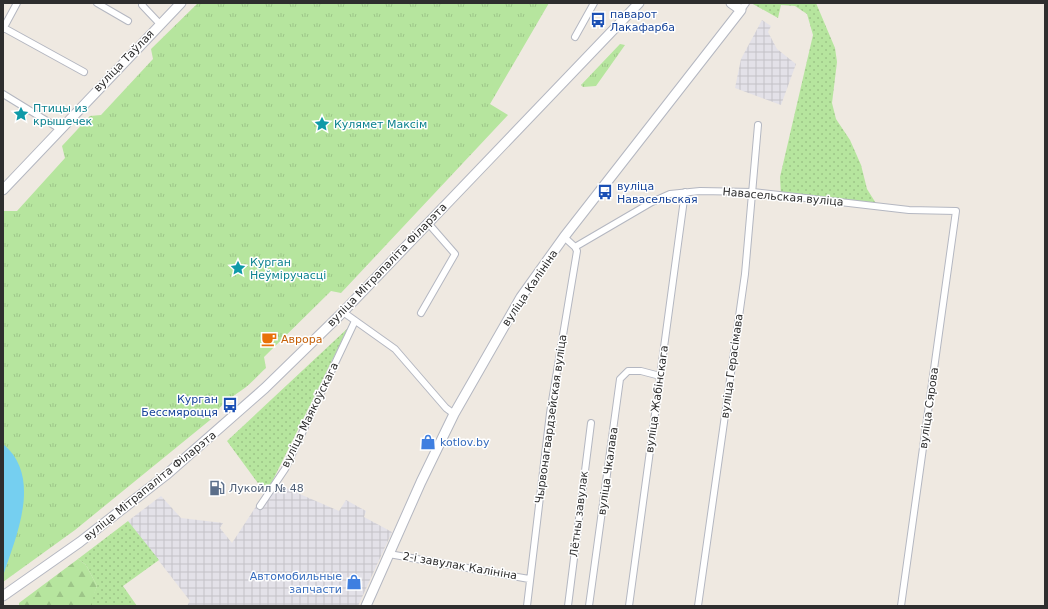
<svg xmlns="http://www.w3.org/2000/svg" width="1048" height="609" font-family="'DejaVu Sans',sans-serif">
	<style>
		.industrial { fill: url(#industrial-grid) }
		.grass { fill: url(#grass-dots) }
		.forest { fill: url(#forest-firs) }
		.park { fill: url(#park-tufts) }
		.water { fill: #75cff0 }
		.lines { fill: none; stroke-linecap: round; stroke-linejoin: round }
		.minor-casing { stroke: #b4b7c1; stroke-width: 8 }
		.secondary-casing { stroke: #b4b7c1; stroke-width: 11 }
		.minor { stroke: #fff; stroke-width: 6 }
		.secondary { stroke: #fff; stroke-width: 9 }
		.labels { text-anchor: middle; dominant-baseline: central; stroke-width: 3; stroke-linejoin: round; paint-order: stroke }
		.transit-label { font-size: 11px; fill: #164399; stroke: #fff; text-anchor: start }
		.street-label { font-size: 11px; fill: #2e2e2e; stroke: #fff }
		.culture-label { font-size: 11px; fill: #0d838f; stroke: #fff; text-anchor: start }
		.food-label { font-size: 11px; fill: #c56008; stroke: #fff; text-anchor: start }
		.shop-label { font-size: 11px; fill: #366cbe; stroke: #fff; text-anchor: start }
		.service-label { font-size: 11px; fill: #4e5e75; stroke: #fff; text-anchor: start }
	</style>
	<defs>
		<pattern id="industrial-grid" width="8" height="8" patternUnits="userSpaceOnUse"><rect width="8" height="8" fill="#e3e1e8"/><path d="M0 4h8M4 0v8" fill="none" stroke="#c3c1c7"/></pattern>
		<pattern id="grass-dots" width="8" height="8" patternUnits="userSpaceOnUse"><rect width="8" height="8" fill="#b6e59e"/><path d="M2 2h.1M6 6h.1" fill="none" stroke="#9dc588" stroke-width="1.8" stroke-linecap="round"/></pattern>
		<pattern id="forest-firs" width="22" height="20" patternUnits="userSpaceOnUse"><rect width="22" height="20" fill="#b6e59e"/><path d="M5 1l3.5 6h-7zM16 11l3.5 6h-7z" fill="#9dc588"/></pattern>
		<pattern id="park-tufts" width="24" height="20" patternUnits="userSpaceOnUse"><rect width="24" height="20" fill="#b6e59e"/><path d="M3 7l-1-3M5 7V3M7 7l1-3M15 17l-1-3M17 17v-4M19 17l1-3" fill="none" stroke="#9dc588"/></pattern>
	</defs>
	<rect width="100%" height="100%" fill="#efe9e1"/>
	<path class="industrial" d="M 762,20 L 771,26 L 768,32 L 777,49 L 796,64 L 781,105 L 735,88 L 741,59 Z
		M 272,482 L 339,511 L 346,500 L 366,511 L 364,517 L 392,532 L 358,606 L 187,606 L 190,601 L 128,521 L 161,496 L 181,518 L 223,523 L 220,528 L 232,543 Z"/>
	<path class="grass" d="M 751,3 L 816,3 L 835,48 L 837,62 L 832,103 L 836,119 L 850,140 L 861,165 L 867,189 L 877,205 L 808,202 L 781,196 L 780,177 L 813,35 L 807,14 L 795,6 L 781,5 L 778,18 Z
		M 348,328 L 272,482 L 266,494 L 227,441 Z
		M 128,521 L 159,560 L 123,586 L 137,606 L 92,606 L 91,600 L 97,586 L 86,565 L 78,559 Z"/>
	<path class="forest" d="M 78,559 L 86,565 L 97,586 L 92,600 L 92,606 L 19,606 L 19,603 Z"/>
	<path class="park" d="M 198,3 L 549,3 L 490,104 L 508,115 L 341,293 L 331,291 L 264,357 L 266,368 C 258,375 251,384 242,390 C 231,398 221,402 215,416 L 75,530 L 3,582 L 3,211 L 17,211 L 65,158 L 62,146 L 90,116 L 101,115 L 153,59 L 151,49 Z
		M 620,44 L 625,45 L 596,86 L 583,87 L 581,85 Z"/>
	<path class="water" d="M 3,444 C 43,477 16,536 3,576 Z"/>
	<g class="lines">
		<defs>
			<path id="minor" d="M 97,3 L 128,21
				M 143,3 L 142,5 L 159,23
				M 741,10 L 746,3
				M 4,28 L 84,72
				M 3,29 L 17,3
				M 575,37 L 594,3
				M 3,94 L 60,129
				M 575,247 L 652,202 L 670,194 L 700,191 L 753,192 L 909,210 L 956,211 L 901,606
				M 343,312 L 395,349 L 446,408 L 454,414
				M 421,313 L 455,254 L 428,223
				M 260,506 L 285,469 L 355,321
				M 389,554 L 529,579
				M 527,606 L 550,413 L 577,251 L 575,247 L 564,237
				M 568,606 L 591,423
				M 589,606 L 620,379 L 628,371 L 641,371 L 660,376
				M 629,606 L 685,192
				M 698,606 L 745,274 L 758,125"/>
			<path id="secondary" d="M 3,190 L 181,3
				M 3,596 L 80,542 L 166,475 L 265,388 L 343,312 L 639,3
				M 366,606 L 421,482 L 454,414 L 521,297 L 564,237 L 741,10 L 731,3"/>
		</defs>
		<use href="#minor" class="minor-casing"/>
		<use href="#secondary" class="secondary-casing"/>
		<use href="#minor" class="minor"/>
		<use href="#secondary" class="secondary"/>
	</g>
	<defs>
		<symbol id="bus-bare" viewBox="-9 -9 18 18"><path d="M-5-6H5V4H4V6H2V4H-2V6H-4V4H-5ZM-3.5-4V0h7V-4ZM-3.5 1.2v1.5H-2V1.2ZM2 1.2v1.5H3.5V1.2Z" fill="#1a4fb4" stroke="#fff" stroke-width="2.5" paint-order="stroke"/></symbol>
		<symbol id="sight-bare" viewBox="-9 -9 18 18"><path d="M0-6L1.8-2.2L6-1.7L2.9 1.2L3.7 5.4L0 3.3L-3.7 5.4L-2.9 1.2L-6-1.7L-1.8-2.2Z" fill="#0f9aa8" stroke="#fff" stroke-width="2.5" paint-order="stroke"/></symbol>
		<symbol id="cafe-bare" viewBox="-9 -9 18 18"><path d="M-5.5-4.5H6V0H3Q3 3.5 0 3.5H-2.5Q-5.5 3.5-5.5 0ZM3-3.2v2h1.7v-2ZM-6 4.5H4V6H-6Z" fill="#e8710a" stroke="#fff" stroke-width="2.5" paint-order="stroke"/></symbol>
		<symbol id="shop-bare" viewBox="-9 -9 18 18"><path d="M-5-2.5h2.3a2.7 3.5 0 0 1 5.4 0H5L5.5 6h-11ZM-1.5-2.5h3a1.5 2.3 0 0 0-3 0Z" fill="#3f7fe0" stroke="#fff" stroke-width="2.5" paint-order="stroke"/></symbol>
		<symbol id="fuel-bare" viewBox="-9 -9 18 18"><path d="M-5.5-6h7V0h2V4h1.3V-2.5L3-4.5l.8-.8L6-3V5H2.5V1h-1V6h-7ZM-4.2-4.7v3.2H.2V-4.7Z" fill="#5c6f8a" stroke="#fff" stroke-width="2.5" paint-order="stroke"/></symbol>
	</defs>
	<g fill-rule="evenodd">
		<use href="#bus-bare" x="587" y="9" width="22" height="22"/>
		<use href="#sight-bare" x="10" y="103" width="22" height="22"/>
		<use href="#sight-bare" x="311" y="113" width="22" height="22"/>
		<use href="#bus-bare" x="594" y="181" width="22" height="22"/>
		<use href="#sight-bare" x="227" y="257" width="22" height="22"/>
		<use href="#cafe-bare" x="258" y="328" width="22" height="22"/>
		<use href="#bus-bare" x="219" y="394" width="22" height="22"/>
		<use href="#shop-bare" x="417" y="431" width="22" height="22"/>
		<use href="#fuel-bare" x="206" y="477" width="22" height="22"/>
		<use href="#shop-bare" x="343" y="571" width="22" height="22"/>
	</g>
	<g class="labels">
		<g class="transit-label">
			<text x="610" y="14">паварот<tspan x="610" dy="13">Лакафарба</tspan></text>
			<text x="617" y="186">вуліца<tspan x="617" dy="13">Навасельская</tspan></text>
			<text x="218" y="399" text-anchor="end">Курган<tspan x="218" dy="13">Бессмяроцця</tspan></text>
		</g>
		<g class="street-label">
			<text transform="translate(124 61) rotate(-46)">вуліца Таўлая</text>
			<text transform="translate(783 197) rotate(5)">Навасельская вуліца</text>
			<text transform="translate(387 265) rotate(-46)">вуліца Мітрапаліта Філарэта</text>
			<text transform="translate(530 288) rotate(-56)">вуліца Калініна</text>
			<text transform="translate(732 366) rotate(-82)">вуліца Герасімава</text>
			<text transform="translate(657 399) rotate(-82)">вуліца Жабінскага</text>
			<text transform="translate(929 408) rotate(-82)">вуліца Сярова</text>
			<text transform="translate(310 415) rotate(-64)">вуліца Маякоўскага</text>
			<text transform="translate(551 419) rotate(-82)">Чырвонагвардзейская вуліца</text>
			<text transform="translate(608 471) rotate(-82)">вуліца Чкалава</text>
			<text transform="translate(150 486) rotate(-39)">вуліца Мітрапаліта Філарэта</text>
			<text transform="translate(579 514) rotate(-83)">Лётны завулак</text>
			<text transform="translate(460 566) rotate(10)">2-і завулак Калініна</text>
		</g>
		<g class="culture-label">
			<text x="33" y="108">Птицы из<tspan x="33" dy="13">крышечек</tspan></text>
			<text x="334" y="124">Кулямет Максім</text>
			<text x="250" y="262">Курган<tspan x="250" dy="13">Неўміручасці</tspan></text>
		</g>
		<g class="food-label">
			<text x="281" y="339">Аврора</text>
		</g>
		<g class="shop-label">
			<text x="440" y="442">kotlov.by</text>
			<text x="342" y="576" text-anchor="end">Автомобильные<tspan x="342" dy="13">запчасти</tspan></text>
		</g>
		<g class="service-label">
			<text x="229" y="488">Лукойл № 48</text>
		</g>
	</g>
	<rect width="1048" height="609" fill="none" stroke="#2e2e2e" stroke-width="8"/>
</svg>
